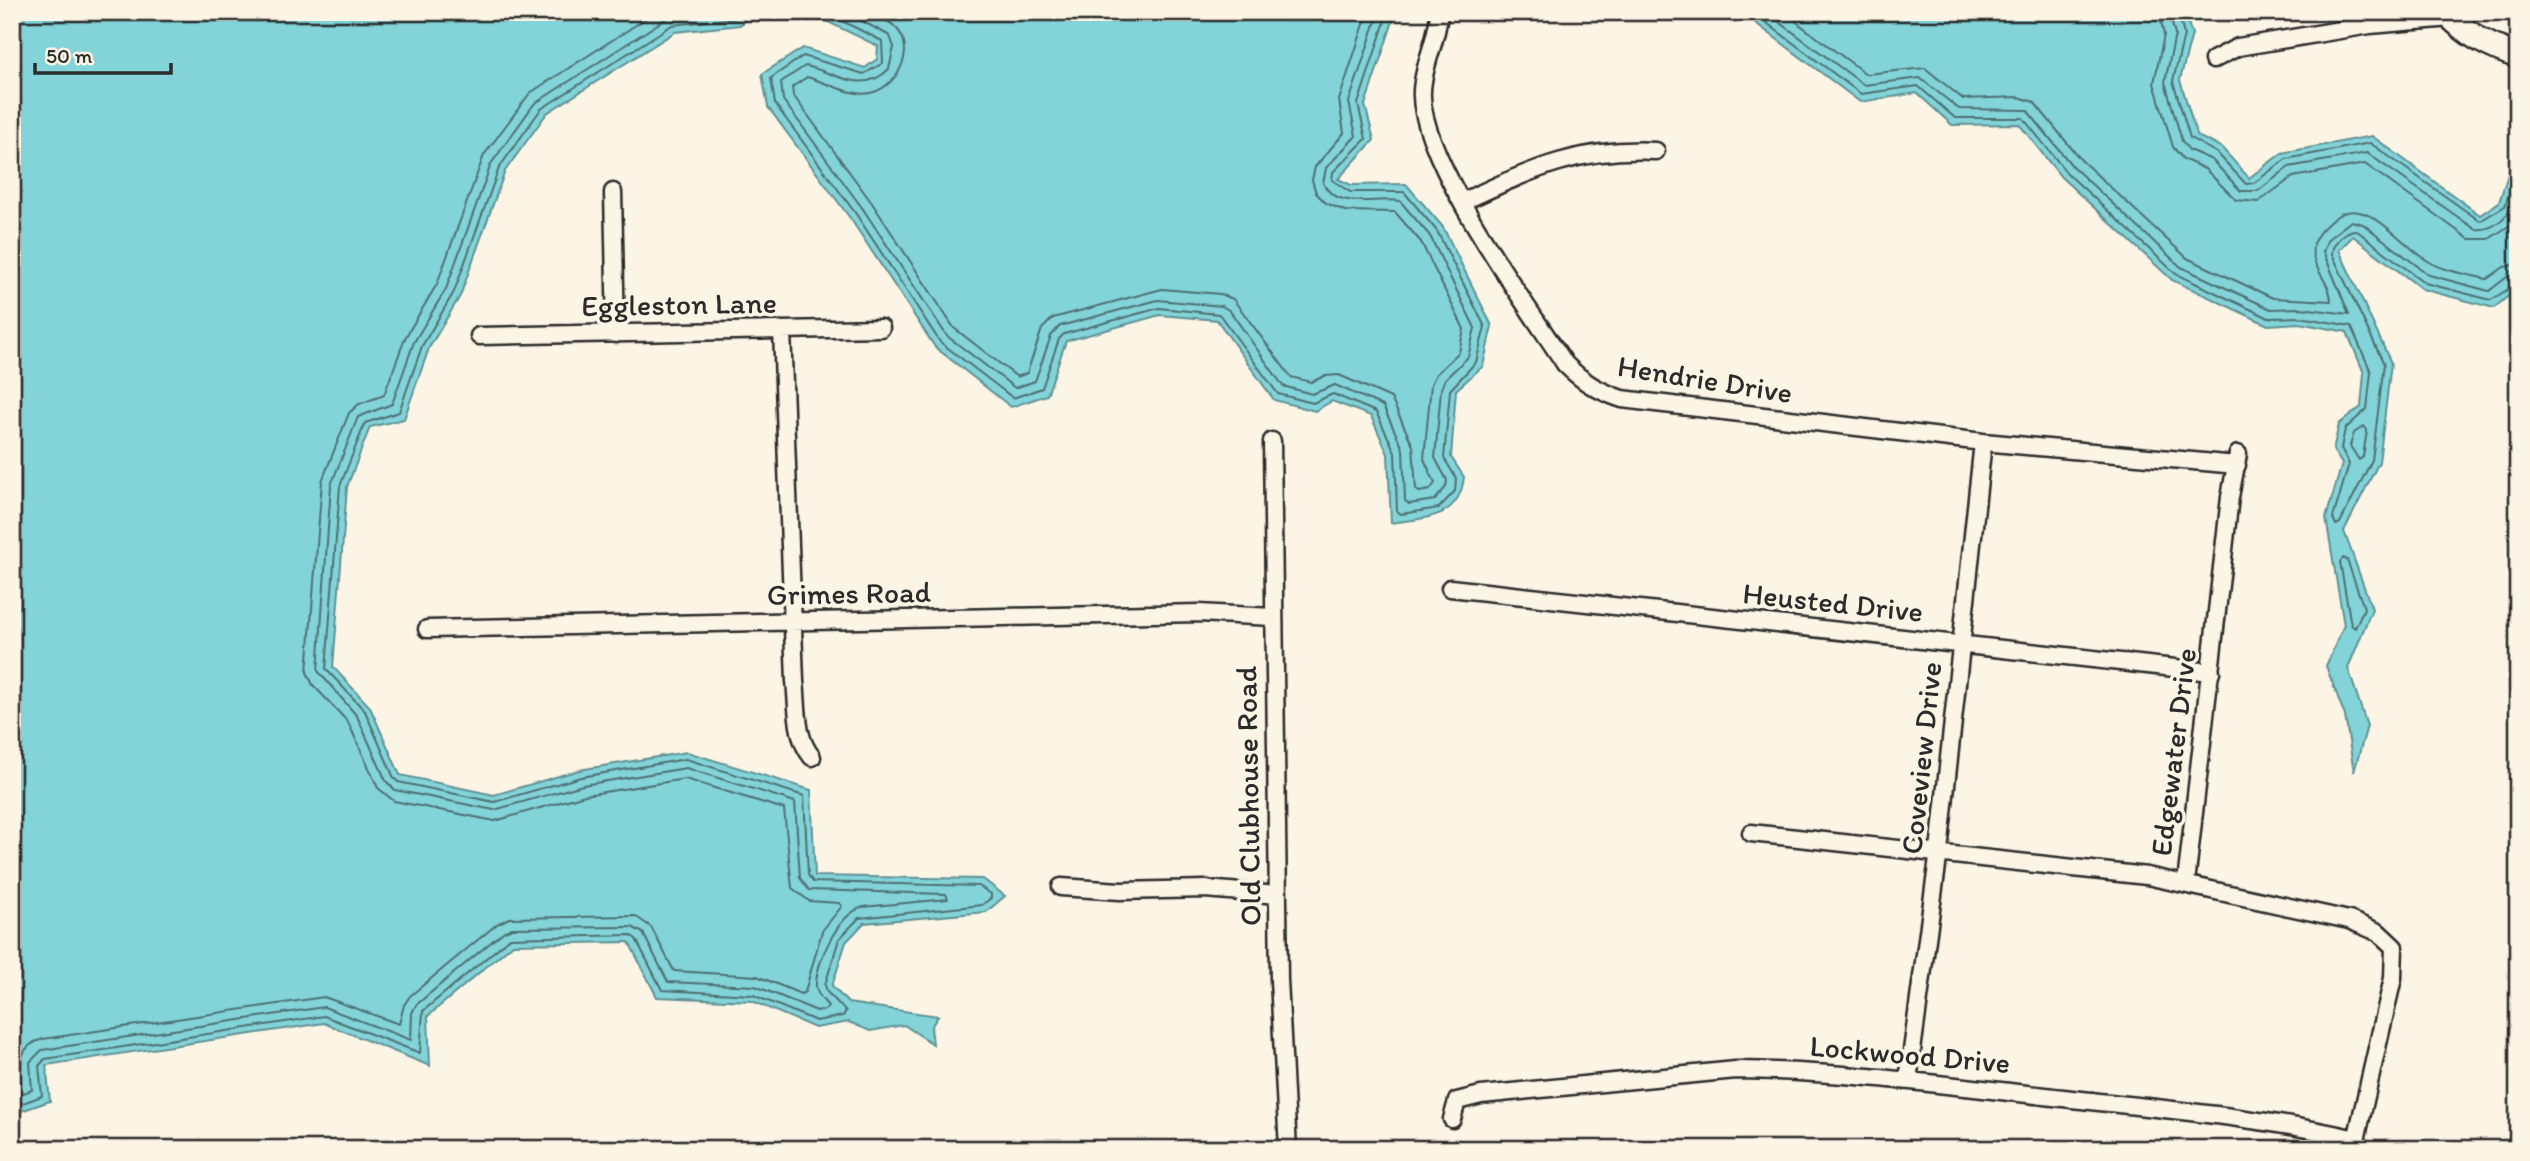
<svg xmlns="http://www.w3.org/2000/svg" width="2530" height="1161" font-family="Itim,sans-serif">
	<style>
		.water { fill: #82d4d9; stroke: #5f9093; stroke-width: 2 }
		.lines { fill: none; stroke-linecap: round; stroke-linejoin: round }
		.shore { stroke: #4e6f71; stroke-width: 2 }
		.street-casing { stroke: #2b2b2b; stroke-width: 21 }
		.secondary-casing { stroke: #2b2b2b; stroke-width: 28 }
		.street { stroke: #fcf5e5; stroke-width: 16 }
		.secondary { stroke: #fcf5e5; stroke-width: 23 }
		.labels { text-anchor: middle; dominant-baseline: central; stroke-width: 7; stroke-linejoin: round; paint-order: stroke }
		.street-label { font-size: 30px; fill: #2b2b2b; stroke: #fcf5e5 }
	</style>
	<rect width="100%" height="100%" fill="#fcf5e5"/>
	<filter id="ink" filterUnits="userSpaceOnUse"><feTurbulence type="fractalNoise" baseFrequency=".0143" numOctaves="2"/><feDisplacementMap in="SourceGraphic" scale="14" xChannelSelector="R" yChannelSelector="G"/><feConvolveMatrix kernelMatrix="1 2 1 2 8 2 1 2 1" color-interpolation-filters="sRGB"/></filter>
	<g filter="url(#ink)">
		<path class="water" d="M 12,12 L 756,12 L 740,25 L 675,32 L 547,113 L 505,171 L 460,296 L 429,348 L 404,419 L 370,427 L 347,487 L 333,667 L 370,707 L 400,775 L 494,795 L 579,770 L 687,752 L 811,790 L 815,876 L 983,879 L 1005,896 L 986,912 L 864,923 L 846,942 L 832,986 L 848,1003 L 938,1016 L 931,1027 L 933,1044 L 904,1025 L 870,1031 L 849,1022 L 815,1028 L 752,1001 L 657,997 L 629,942 L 513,944 L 428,1016 L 430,1066 L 324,1023 L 46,1065 L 50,1101 L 12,1114 Z
			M 826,12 L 1396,12 L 1365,105 L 1374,140 L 1338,179 L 1351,185 L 1406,184 L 1443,227 L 1492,326 L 1483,366 L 1456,390 L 1451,457 L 1464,477 C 1459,520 1426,517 1391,523 L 1388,454 L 1371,416 L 1332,401 L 1315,411 L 1274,400 L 1217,320 L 1160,315 L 1066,341 L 1047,395 L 1011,407 L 935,347 L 850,218 L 768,107 L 762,74 L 803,48 L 865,68 L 877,59 L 878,46 L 824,20 Z
			M 1741,12 L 2184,12 L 2192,34 L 2180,80 L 2197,136 L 2221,147 L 2249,178 L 2282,153 L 2372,136 L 2480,215 L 2499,202 L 2513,159 L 2518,154 L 2518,288 L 2494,308 L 2422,289 L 2353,236 L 2339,250 L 2391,363 L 2379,462 L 2344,531 L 2372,609 L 2348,668 L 2367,726 L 2354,772 L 2345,716 L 2326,666 L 2344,625 L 2326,518 L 2342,464 L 2333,450 L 2339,424 L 2361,407 L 2364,373 L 2347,332 L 2299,323 L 2268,325 L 2172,280 L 2061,177 L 2019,124 L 1952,125 L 1917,93 L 1860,102 Z"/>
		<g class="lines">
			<path class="shore" d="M 832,12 L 834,17 L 882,41 L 883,63 L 864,74 L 803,56 L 771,78 L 775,104 L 856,214 L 940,342 L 1013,398 L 1042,388 L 1059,339 L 1064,334 L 1159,308 L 1219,314 L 1278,394 L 1313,403 L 1333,394 L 1376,412 L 1395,452 L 1397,511 L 1401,514 L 1439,508 L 1455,491 L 1456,478 L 1444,458 L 1450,390 L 1476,362 L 1485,327 L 1437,231 L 1404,192 L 1350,192 L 1332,180 L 1333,172 L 1366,139 L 1358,104 L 1388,12
				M 845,12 L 890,36 L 894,47 L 889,69 C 862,96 836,72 805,66 L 781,82 L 783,100 L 863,209 L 947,336 L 1015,388 L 1035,381 L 1051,336 L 1060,326 L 1158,300 L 1222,306 L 1230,311 L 1283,386 L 1312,394 L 1335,385 L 1383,406 L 1403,449 L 1405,501 L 1409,504 L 1435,500 L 1446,487 L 1447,480 L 1435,458 L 1441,389 L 1445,379 L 1468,357 L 1475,328 L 1430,236 L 1400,201 C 1376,197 1336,211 1323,183 L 1326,168 L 1356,136 L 1349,102 L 1379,12
				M 869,12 C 878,17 890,20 897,29 C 917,51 896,88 870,93 C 851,97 826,82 807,77 L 792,87 L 793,95 L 872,203 L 954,328 L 1017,377 L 1027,373 L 1042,329 L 1053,318 L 1162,289 L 1220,294 L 1233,299 L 1291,377 L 1311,382 L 1325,376 L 1339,375 L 1391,398 L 1413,446 L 1416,489 L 1419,492 L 1430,490 L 1435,483 L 1424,459 L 1431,384 L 1436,374 L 1459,352 L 1464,329 L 1421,242 L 1395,212 L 1345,211 L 1326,203 L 1316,193 L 1312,180 L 1315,167 L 1344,133 L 1339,100 L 1368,12
				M 1752,12 L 1861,94 L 1918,86 L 1955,118 L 2023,118 L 2067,173 L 2176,274 L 2269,318 L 2300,317 L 2351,326 L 2371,372 L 2367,409 L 2345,429 L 2341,448 L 2349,464 L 2333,518 L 2336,525 L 2340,523 L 2372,460 L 2384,364 L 2332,254 C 2332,243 2345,230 2356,230 L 2425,283 L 2491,300 L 2518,283
				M 1766,12 L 1864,85 L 1920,78 L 1959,109 L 2027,110 L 2073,167 L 2181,267 L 2271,309 L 2301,308 L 2349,314 L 2323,251 L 2328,239 L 2351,221 L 2363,224 L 2429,275 L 2489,291 L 2507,277 L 2518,275
				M 1783,12 L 1866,74 L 1925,68 L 1963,99 L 2019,97 L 2034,102 L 2081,160 L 2187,258 L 2273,298 L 2331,301 C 2331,282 2309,266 2313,246 C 2315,235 2324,227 2332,220 C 2366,188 2405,252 2435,265 C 2450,272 2470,275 2487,279 L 2504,267 L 2518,264
				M 2159,12 L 2164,35 L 2154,83 L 2173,147 L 2183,159 L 2205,169 L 2236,200 L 2258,202 L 2293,177 L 2365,164 L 2469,239 L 2489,239 L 2518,220
				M 2169,12 L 2175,35 L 2165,82 L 2182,141 L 2189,150 L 2212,160 L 2241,191 L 2258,191 L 2289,167 L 2367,153 L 2475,229 C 2496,232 2512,212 2518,194
				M 2178,12 L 2184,35 L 2173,81 L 2190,138 L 2217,153 L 2246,184 L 2254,183 L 2286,159 L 2370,143 L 2480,221 L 2505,206 L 2518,166
				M 2364,426 L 2367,430 L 2363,457 L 2359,460 L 2350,446 L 2354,433 Z
				M 2343,558 L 2347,560 L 2364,608 L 2355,628 L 2351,625 L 2340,562 Z
				M 12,1086 L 21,1082 C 19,1062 20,1045 43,1039 L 324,997 L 399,1024 L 404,1005 L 410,996 L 497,924 L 509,918 L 635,916 L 651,927 L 674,971 L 757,976 L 801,994 L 805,992 L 822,931 L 842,906 L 839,903 L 809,901 L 792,888 L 784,809 L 685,779 L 585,795 L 495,821 L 394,801 L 378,788 L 348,722 L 313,685 L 307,672 L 322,481 L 349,413 L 359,404 L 384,395 L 405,338 L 437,284 L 484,155 L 530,93 L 656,12
				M 12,1097 L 32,1090 L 30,1062 L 42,1050 L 324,1007 L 411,1040 L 412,1013 L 416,1005 L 503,932 L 512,928 L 632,927 L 643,933 L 668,982 L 755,986 L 817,1011 L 825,1010 L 828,1006 C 823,1000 817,995 816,987 C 815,963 838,914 863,907 L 948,899 L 946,894 L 809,890 L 800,878 L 795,802 L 686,768 L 583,785 L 494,810 L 395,790 L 386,781 L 357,716 L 318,671 L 331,485 L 358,417 L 392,404 L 414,342 L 446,289 L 491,164 L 534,104 L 667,18 L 709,12
				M 12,1107 L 42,1096 L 39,1066 L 45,1059 L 324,1016 L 420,1053 L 423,1011 L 510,938 L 630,935 L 636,939 L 662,990 L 753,995 L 816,1021 L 843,1016 L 846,1011 L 827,992 L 825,985 L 839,939 L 859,918 L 982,905 L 991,898 L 991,894 L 979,886 L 813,882 L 808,875 L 804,796 L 686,759 L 581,777 L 494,802 L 398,782 L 394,778 L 365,711 L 326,669 L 340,486 L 365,423 L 399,412 L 422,346 L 454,292 L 499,168 L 541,109 L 672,25 L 737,18 L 745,12"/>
			<defs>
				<path id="street" d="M 1439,12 C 1438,39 1423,64 1422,91 C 1418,157 1527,305 1565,364 C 1583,382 1598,391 1622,399 L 1983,442 L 2237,465
					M 2213,60 L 2238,47 L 2370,25 L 2451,18
					M 613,192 L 616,334
					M 1462,202 C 1531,170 1577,147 1656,151
					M 782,330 L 795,681 C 798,707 795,737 812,757
					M 479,336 L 881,328
					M 1272,441 L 1279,980 L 1288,1149
					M 1450,588 L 2211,672
					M 427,629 L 1199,613 L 1272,617
					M 1751,833 L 2147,876 L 2349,920 L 2378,932 L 2394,947 L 2393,978 L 2354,1149
					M 2186,883 L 2230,497 L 2238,454
					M 1061,887 L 1120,891 L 1205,889 L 1278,895
					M 1908,1080 L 1939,851 L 1983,442
					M 1452,1119 L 1457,1101 L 1481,1095 L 1736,1070 C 1845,1071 1954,1086 2063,1098 C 2160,1109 2261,1117 2356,1139"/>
				<path id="secondary" d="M 2446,12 C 2466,35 2490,47 2518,56"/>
			</defs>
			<use href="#street" class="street-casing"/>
			<use href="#secondary" class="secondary-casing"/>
			<use href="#street" class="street"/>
			<use href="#secondary" class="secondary"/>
		</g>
	</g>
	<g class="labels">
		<g class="street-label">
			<text transform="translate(679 304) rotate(-1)">Eggleston Lane</text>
			<text transform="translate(1705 379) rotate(9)">Hendrie Drive</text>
			<text transform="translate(849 593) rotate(-1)">Grimes Road</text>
			<text transform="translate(1833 602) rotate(6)">Heusted Drive</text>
			<text transform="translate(2173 752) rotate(-83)">Edgewater Drive</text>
			<text transform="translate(1921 758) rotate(-84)">Coveview Drive</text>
			<text transform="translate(1248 796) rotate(-91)">Old Clubhouse Road</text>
			<text transform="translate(1910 1054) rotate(5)">Lockwood Drive</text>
		</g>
	</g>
	<rect width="2530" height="1161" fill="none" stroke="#fcf5e5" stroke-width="42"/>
	<rect x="21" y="21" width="2488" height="1119" fill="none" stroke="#2b2b2b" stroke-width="2.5" filter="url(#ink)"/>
	<path d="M35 63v10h136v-10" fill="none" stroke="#2b2b2b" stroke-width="3.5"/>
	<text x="46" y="63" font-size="21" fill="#2b2b2b" stroke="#fcf5e5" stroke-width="5" paint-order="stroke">50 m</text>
</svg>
